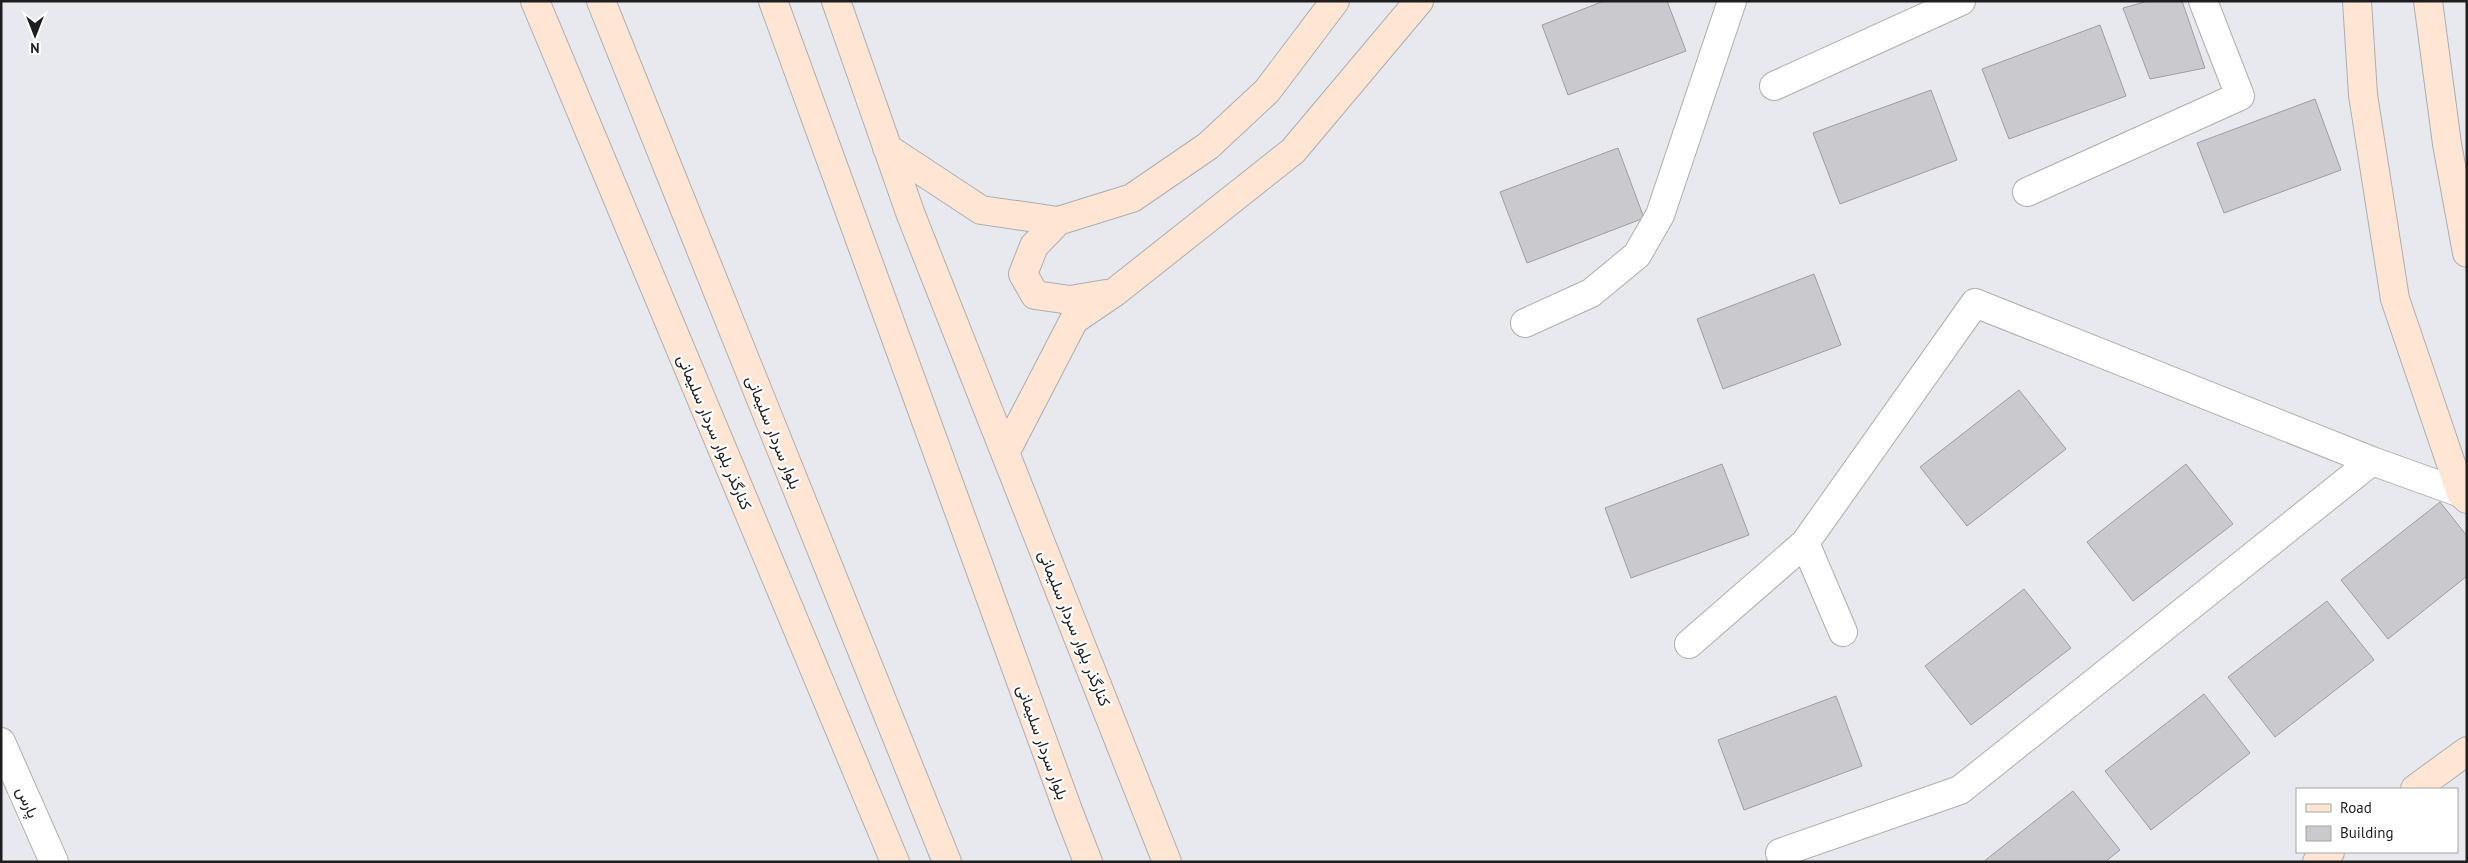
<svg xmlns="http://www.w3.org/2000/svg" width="2468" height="863" font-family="'PT Sans',Vazirmatn,sans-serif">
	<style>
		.building { fill: #c9c9ce; stroke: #9d9da2 }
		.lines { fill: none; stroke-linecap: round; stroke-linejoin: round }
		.street-casing { stroke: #adaeb2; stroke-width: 30 }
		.secondary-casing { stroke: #adaeb2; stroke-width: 30 }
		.street { stroke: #fff; stroke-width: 28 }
		.secondary { stroke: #ffe5d4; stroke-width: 28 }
		.labels { text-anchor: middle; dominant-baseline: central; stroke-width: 4.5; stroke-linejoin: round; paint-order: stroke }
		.street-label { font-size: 16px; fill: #1e1e20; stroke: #fff }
	</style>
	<rect width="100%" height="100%" fill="#e8e9ee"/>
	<path class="building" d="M 1604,1 L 1667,1 L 1686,51 L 1568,95 L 1542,25 Z
		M 2148,1 L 2182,1 L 2205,68 L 2150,79 L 2123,8 Z
		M 2100,25 L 2126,96 L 2009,139 L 1982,69 Z
		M 1931,90 L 1957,160 L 1840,204 L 1813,133 Z
		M 2315,99 L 2341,170 L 2224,213 L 2197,143 Z
		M 1618,148 L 1644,218 L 1527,263 L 1500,192 Z
		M 1814,274 L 1841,345 L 1723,389 L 1697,319 Z
		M 2019,390 L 2066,449 L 1967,526 L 1920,467 Z
		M 1722,464 L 1749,535 L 1631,578 L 1605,508 Z
		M 2186,464 L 2233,524 L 2133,601 L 2087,542 Z
		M 2440,502 L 2467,536 L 2467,576 L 2388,639 L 2341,580 Z
		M 2024,589 L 2071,648 L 1971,725 L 1925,666 Z
		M 2327,601 L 2374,660 L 2275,737 L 2228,677 Z
		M 2204,694 L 2250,753 L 2151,830 L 2105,771 Z
		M 1836,696 L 1862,766 L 1744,810 L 1718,740 Z
		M 2073,791 L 2120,850 L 2105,862 L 1983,862 Z"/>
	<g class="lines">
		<defs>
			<path id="street" d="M 1774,86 L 1961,1
				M 2027,192 L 2240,96 L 2203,1
				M 1525,323 L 1591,293 L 1637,255 L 1660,215 L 1732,1
				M 1843,632 L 1805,543 L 1975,303 L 2372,461 L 2461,493
				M 1689,644 L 1805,543
				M 1,742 L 54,862
				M 1780,853 L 1960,790 L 2372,461"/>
			<path id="secondary" d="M 535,1 L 895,862
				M 601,1 L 947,862
				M 773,1 L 1069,813 L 1088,862
				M 836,1 L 911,215 L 1167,862
				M 2357,1 L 2363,95 L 2395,299 L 2461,493 L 2467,499
				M 2428,1 L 2447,144 L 2467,253
				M 887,148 L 981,210 L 1058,221 L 1132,198 L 1208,146 L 1267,91 L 1335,1
				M 1058,221 L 1034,246 L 1023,274 L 1035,295 L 1070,300 L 1106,294
				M 1005,453 L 1074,320 L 1115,292 L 1293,151 L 1419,1
				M 2415,789 L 2467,751
				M 2317,862 L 2330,852"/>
		</defs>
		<use href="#street" class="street-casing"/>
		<use href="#secondary" class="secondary-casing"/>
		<use href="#street" class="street"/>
		<use href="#secondary" class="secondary"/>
	</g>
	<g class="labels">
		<g class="street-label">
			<text transform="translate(715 432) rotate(67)">کنارگذر بلوار سردار سلیمانی</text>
			<text transform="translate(774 432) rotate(68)">بلوار سردار سلیمانی</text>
			<text transform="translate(1075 628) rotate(68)">کنارگذر بلوار سردار سلیمانی</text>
			<text transform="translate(1043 742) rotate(70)">بلوار سردار سلیمانی</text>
			<text transform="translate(28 802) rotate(66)">پارس</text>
		</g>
	</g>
	<rect width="2468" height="863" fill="none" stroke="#1e1e20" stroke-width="5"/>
	<rect x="2296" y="788" width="162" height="65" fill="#ffffff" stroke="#a5a5a6"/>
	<rect x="2306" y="804" width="25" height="8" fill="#ffe5d4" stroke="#a5a5a6"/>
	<text x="2340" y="813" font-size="15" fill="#1e1e20">Road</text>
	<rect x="2306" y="826" width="25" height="15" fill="#c9c9ce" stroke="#a5a5a6"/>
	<text x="2340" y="838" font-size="15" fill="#1e1e20">Building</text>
	<g transform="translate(35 35) rotate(180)" stroke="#ffffff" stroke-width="4" paint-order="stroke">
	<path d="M0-4L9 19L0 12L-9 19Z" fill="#1e1e20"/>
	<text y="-8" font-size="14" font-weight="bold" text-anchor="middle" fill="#1e1e20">N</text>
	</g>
</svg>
